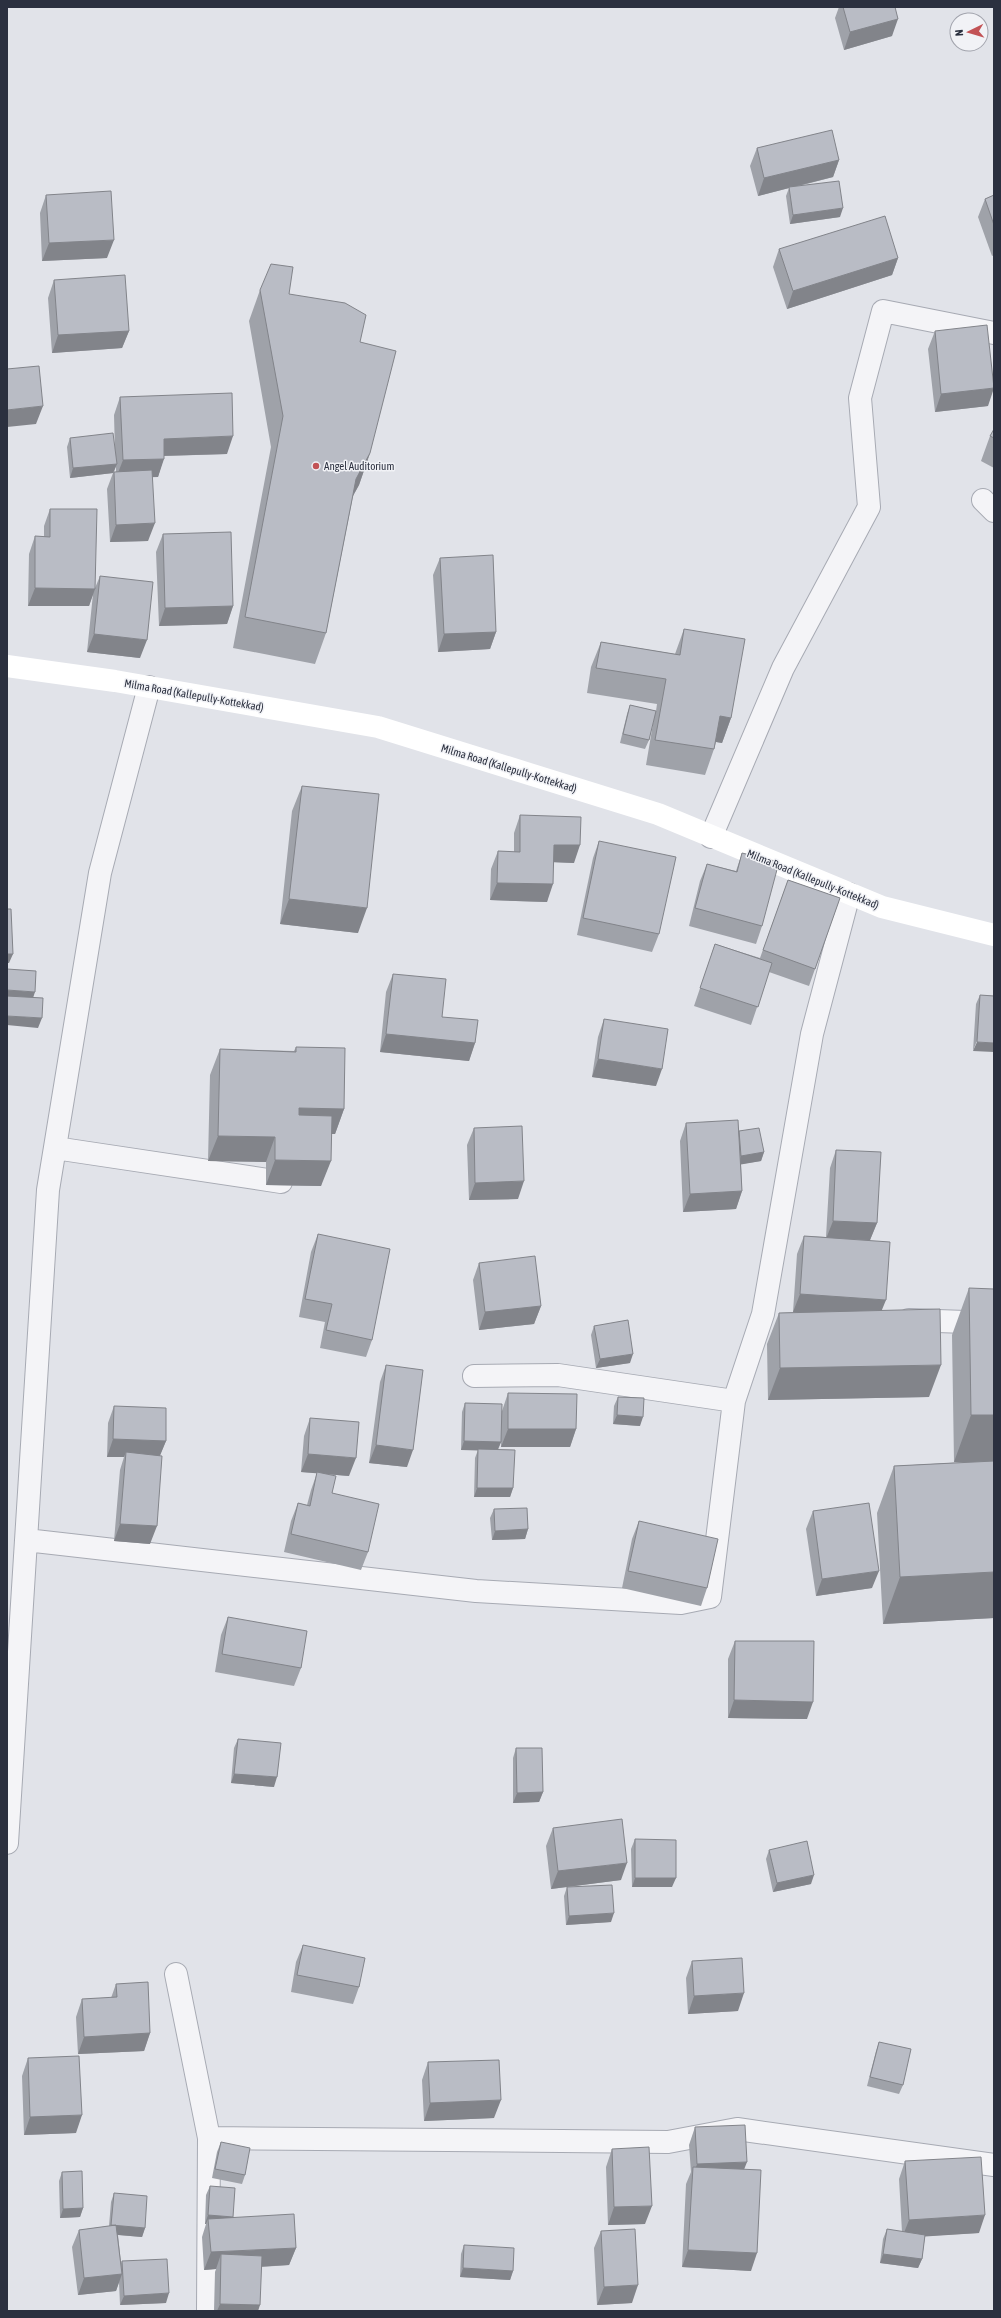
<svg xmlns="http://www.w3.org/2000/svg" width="1001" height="2318" font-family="'Asap Condensed',sans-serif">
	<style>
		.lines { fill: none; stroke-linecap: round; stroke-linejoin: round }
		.minor-casing { stroke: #a7aab3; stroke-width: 24 }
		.minor { stroke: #f4f4f7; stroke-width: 22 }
		.secondary { stroke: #fff; stroke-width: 22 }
		.wall { fill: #9fa2a9; fill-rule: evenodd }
		.shaded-wall { fill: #82848a }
		.building { fill: #b9bcc5; stroke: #82848a }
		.poi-dot { fill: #c25255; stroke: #f1f2f6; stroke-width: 1.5 }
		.labels { text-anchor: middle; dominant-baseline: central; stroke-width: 3; stroke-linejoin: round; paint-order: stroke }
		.poi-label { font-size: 11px; fill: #2b303f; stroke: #f1f2f6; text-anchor: start }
		.street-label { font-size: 11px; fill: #2b303f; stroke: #f1f2f6 }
	</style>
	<rect width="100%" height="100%" fill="#e1e3e9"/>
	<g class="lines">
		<defs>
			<path id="minor" d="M 983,500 L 994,511
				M 711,837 L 783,668 L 869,507 L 860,398 L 883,311 L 994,333
				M 55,1148 L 281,1182
				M 909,1320 L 994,1323
				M 474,1376 L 558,1375 L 734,1401
				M 26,1540 L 476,1591 L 681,1603 L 710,1597 L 734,1401 L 763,1314 L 812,1034 L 849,894
				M 7,1843 L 48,1190 L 100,873 L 149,687
				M 176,1974 L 209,2138 L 668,2142 L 737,2129 L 994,2165
				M 208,2311 L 209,2138"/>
		</defs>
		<use href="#minor" class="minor-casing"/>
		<use href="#minor" class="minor"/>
		<path class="secondary" d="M 7,666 L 115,681 L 378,727 L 658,814 L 882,907 L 994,935"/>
	</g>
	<path class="wall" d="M 839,7 L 895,7 L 892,36 L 844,50 L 835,18 Z
		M 757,148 L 839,160 L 833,177 L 799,186 L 840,217 L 790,224 L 786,196 L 789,188 L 758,196 L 750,166 Z
		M 46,195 L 107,258 L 42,261 L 40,213 Z
		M 994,195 L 994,255 L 992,256 L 978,217 L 985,199 Z
		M 779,249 L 898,258 L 892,275 L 787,309 L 773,267 Z
		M 54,280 L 129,331 L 122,348 L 52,353 L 48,298 Z
		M 260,290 L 289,294 L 360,342 L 370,453 L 359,485 L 353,496 L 326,633 L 315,664 L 233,648 L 271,447 L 249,321 Z
		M 935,331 L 988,406 L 935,412 L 928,349 Z
		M 120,397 L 227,454 L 164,456 L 158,477 L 152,477 L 148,541 L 110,542 L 107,489 L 113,473 L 70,478 L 67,447 L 70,438 L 115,452 L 114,415 ZM 116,466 L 116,472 L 114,472 Z
		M 994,429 L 994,468 L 981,461 L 990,436 Z
		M 50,509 L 95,588 L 100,576 L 140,658 L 87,652 L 93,594 L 89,606 L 28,606 L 29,554 L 35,536 L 44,537 L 44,526 Z
		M 163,534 L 233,606 L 227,624 L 159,626 L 156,552 Z
		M 440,558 L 496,632 L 490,649 L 438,652 L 433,575 Z
		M 684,629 L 731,718 L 722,743 L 716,742 L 714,749 L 705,775 L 646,765 L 655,712 L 649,740 L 645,749 L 620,743 L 627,714 L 630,705 L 656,711 L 657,704 L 587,693 L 591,667 L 601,642 L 675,654 Z
		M 302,786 L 358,933 L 280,924 L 292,811 Z
		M 520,815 L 574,863 L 554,862 L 547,902 L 490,900 L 491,869 L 498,851 L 514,852 L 514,833 Z
		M 599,841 L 659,934 L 652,952 L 577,935 L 593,858 Z
		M 742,853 L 762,926 L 756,944 L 689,926 L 700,881 L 707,864 L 736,871 Z
		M 788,880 L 840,898 L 809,986 L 769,972 L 751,1025 L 694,1006 L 715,944 L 760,958 Z
		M 393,974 L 442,1017 L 475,1043 L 469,1061 L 380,1052 L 386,992 Z
		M 980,995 L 994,996 L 973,1051 L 976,1004 Z
		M 604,1019 L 656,1086 L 592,1077 L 598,1037 Z
		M 296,1047 L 344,1109 L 335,1134 L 331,1134 L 321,1186 L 266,1185 L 266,1162 L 208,1161 L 210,1075 L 220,1049 L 294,1051 Z
		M 686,1123 L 739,1131 L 764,1152 L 761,1161 L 741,1164 L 742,1191 L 736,1209 L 683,1212 L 680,1141 Z
		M 474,1128 L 518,1199 L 469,1200 L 467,1145 Z
		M 836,1150 L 877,1223 L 870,1240 L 882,1310 L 929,1397 L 768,1400 L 767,1344 L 779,1313 L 801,1312 L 793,1312 L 797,1254 L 804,1236 L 826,1237 L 830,1168 Z
		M 318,1234 L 372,1340 L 366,1357 L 320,1348 L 325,1322 L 299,1317 L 311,1252 Z
		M 479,1263 L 541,1306 L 534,1324 L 479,1330 L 473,1280 Z
		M 969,1288 L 994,1618 L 883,1624 L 877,1513 L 894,1466 L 967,1462 L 954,1462 L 952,1335 Z
		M 594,1326 L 630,1363 L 596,1368 L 591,1335 Z
		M 386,1365 L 407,1467 L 369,1463 L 380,1382 Z
		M 508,1393 L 576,1429 L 570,1447 L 501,1447 L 501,1415 L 501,1442 L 498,1450 L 513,1488 L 510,1497 L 474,1497 L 475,1458 L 478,1450 L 461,1450 L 462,1412 L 465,1403 L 502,1411 Z
		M 618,1397 L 640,1426 L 613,1424 L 614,1406 Z
		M 114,1406 L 166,1441 L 160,1455 L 150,1544 L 114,1541 L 120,1470 L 124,1457 L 107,1457 L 108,1423 Z
		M 310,1418 L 349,1476 L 325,1474 L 332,1493 L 368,1552 L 361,1570 L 284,1552 L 291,1521 L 298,1503 L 307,1505 L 311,1490 L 317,1473 L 301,1472 L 304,1436 Z
		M 494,1509 L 528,1529 L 525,1539 L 492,1540 L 490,1518 Z
		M 813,1511 L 872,1588 L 816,1596 L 806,1529 Z
		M 639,1521 L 707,1588 L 701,1606 L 622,1588 L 632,1539 Z
		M 228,1617 L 301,1668 L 294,1686 L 215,1672 L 221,1635 Z
		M 735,1641 L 807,1719 L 728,1718 L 728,1659 Z
		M 238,1739 L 274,1787 L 231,1783 L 234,1748 Z
		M 516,1748 L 543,1792 L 539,1802 L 513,1803 L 513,1758 Z
		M 553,1828 L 621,1880 L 551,1889 L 546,1846 Z
		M 635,1839 L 672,1887 L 632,1887 L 631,1849 Z
		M 769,1850 L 811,1884 L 773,1892 L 766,1859 Z
		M 567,1887 L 611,1922 L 566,1925 L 564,1896 Z
		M 303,1945 L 359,1987 L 353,2004 L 291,1992 L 296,1962 Z
		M 692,1961 L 738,2011 L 688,2014 L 686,1978 Z
		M 116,1984 L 150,2033 L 144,2051 L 78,2054 L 76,2017 L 82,1999 L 111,1998 Z
		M 879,2042 L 903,2085 L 899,2094 L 867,2086 L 876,2051 Z
		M 28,2058 L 76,2133 L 24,2135 L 22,2076 Z
		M 428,2062 L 494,2118 L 424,2121 L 422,2080 Z
		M 695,2127 L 744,2169 L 751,2271 L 682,2267 L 686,2184 L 691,2172 L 689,2145 Z
		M 221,2142 L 245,2175 L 242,2184 L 212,2178 L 217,2152 Z
		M 612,2149 L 645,2224 L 608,2225 L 606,2167 Z
		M 905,2161 L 979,2233 L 925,2236 L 922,2259 L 918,2268 L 880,2263 L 883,2239 L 887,2229 L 902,2232 L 899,2179 Z
		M 62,2172 L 83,2208 L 80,2217 L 60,2218 L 59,2181 Z
		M 210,2186 L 232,2218 L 296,2248 L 289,2265 L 261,2267 L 258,2311 L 214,2311 L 215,2272 L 216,2269 L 204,2270 L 202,2237 L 206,2224 L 205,2224 L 206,2195 Z
		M 114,2193 L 145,2228 L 142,2237 L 118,2235 L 121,2263 L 122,2261 L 166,2303 L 120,2305 L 119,2282 L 116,2291 L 78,2295 L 72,2247 L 79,2230 L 109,2226 L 111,2202 Z
		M 601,2231 L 632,2303 L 597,2305 L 594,2248 Z
		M 464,2245 L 513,2271 L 510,2280 L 460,2277 L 461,2254 Z"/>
	<path class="shaded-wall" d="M 898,19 L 892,36 L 844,50 L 850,32 Z
		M 839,160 L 833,177 L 789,188 L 789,187 L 789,188 L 758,196 L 764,178 Z
		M 843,208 L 840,217 L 790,224 L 793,215 Z
		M 114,240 L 107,258 L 42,261 L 49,243 Z
		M 898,258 L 892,275 L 787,309 L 793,291 Z
		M 129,331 L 122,348 L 52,353 L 58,335 Z
		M 994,388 L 988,406 L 935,412 L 941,394 Z
		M 43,406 L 36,424 L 7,427 L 7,410 Z
		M 233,436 L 227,454 L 158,456 L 164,439 Z
		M 370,453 L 359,485 L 345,510 L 356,479 Z
		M 164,459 L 158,477 L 116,478 L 123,460 Z
		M 117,464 L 113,473 L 70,478 L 73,468 Z
		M 155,523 L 148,541 L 110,542 L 116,525 Z
		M 35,588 L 95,589 L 89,606 L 28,606 Z
		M 233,606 L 227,624 L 159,626 L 165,608 Z
		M 496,632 L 490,649 L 438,652 L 444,634 Z
		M 94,634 L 147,640 L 140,658 L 87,652 Z
		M 720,716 L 731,718 L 722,743 L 711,741 Z
		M 554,845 L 580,845 L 574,863 L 548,862 Z
		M 497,883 L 553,884 L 547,902 L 490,900 Z
		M 289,899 L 367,908 L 358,933 L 280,924 Z
		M 7,954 L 13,954 L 9,963 L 7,963 Z
		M 7,990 L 35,992 L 32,1001 L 7,999 Z
		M 7,1016 L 42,1018 L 38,1028 L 7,1025 Z
		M 386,1034 L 475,1043 L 469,1061 L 380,1052 Z
		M 977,1042 L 994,1043 L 994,1052 L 973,1051 Z
		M 598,1059 L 662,1069 L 656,1086 L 592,1077 Z
		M 299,1108 L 344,1109 L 335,1134 L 290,1133 Z
		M 218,1136 L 275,1137 L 266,1162 L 208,1161 Z
		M 764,1152 L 761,1161 L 738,1165 L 741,1156 Z
		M 275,1160 L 331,1161 L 321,1186 L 266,1185 Z
		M 524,1181 L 518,1199 L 469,1200 L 475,1183 Z
		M 742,1191 L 736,1209 L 683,1212 L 690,1194 Z
		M 833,1221 L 877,1223 L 870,1240 L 826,1239 Z
		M 800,1294 L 886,1300 L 879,1317 L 793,1312 Z
		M 541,1306 L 534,1324 L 479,1330 L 485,1312 Z
		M 633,1354 L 630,1363 L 596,1368 L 600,1359 Z
		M 941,1365 L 929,1397 L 768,1400 L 780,1368 Z
		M 617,1415 L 643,1417 L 640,1426 L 613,1424 Z
		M 971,1415 L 994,1415 L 994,1462 L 954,1462 Z
		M 508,1429 L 576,1429 L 570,1447 L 501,1447 Z
		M 113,1439 L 166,1441 L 159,1458 L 126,1452 L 124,1457 L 107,1457 Z
		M 464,1441 L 501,1442 L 497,1451 L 461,1450 Z
		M 376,1445 L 413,1450 L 407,1467 L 369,1463 Z
		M 308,1454 L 356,1458 L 349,1476 L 301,1472 Z
		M 477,1488 L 513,1488 L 510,1497 L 474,1497 Z
		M 120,1524 L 157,1526 L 150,1544 L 114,1541 Z
		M 528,1529 L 525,1539 L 492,1540 L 495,1531 Z
		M 879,1571 L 872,1588 L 816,1596 L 822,1579 Z
		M 994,1572 L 994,1618 L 883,1624 L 900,1577 Z
		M 734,1700 L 813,1702 L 807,1719 L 728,1718 Z
		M 234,1774 L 277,1777 L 274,1787 L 231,1783 Z
		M 543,1792 L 539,1802 L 513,1803 L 517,1793 Z
		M 627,1863 L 621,1880 L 551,1889 L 558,1871 Z
		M 814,1875 L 811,1884 L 773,1892 L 777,1883 Z
		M 635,1878 L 676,1878 L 672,1887 L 632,1887 Z
		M 614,1913 L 611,1922 L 566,1925 L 569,1916 Z
		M 744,1993 L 738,2011 L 688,2014 L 694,1996 Z
		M 150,2033 L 144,2051 L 78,2054 L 84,2037 Z
		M 501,2100 L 494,2118 L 424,2121 L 430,2103 Z
		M 82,2115 L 76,2133 L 24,2135 L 30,2117 Z
		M 747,2162 L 740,2180 L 692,2179 L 697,2164 Z
		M 652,2206 L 645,2224 L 608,2225 L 614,2207 Z
		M 83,2208 L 80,2217 L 60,2218 L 63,2209 Z
		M 208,2215 L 233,2217 L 229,2226 L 208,2219 L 206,2224 L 205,2224 Z
		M 985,2215 L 979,2233 L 902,2238 L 909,2220 Z
		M 111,2225 L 145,2228 L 142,2237 L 108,2234 Z
		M 296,2248 L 289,2265 L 221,2269 L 221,2254 L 216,2269 L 204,2270 L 211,2252 Z
		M 688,2250 L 757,2253 L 751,2271 L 682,2267 Z
		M 883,2254 L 922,2259 L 918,2268 L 880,2263 Z
		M 463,2268 L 513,2271 L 510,2280 L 460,2277 Z
		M 122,2274 L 116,2291 L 78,2295 L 84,2278 Z
		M 638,2285 L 632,2303 L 597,2305 L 604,2287 Z
		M 169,2293 L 166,2303 L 120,2305 L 124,2296 Z
		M 220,2304 L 260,2305 L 258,2311 L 217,2311 Z"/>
	<path class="building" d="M 843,7 L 895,7 L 898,19 L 850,32 Z
		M 832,130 L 839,160 L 764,178 L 757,148 Z
		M 839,181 L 843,208 L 793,215 L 789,187 Z
		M 111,191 L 114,240 L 49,243 L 46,195 Z
		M 994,195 L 994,225 L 985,199 Z
		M 885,216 L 898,258 L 793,291 L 779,249 Z
		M 271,264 L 293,267 L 289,294 L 345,303 L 366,315 L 360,342 L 396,351 L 370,453 L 356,479 L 326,633 L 245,617 L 283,416 L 260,290 Z
		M 125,275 L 129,331 L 58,335 L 54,280 Z
		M 987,325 L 994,388 L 941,394 L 935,331 Z
		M 39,366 L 43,406 L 7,410 L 7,369 Z
		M 232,393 L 233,436 L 164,439 L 164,459 L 123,460 L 120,397 Z
		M 994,429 L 994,438 L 990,436 Z
		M 113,433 L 117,464 L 73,468 L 70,438 Z
		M 152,470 L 155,523 L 116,525 L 114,472 Z
		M 50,509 L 97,509 L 95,589 L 35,588 L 35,536 L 50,537 Z
		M 231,532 L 233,606 L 165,608 L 163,534 Z
		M 493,555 L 496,632 L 444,634 L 440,558 Z
		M 100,576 L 153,582 L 147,640 L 94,634 Z
		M 684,629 L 745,639 L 731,718 L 720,716 L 714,749 L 655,740 L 666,679 L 596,668 L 601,642 L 680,655 Z
		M 630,705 L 656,711 L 649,740 L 623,734 Z
		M 302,786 L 379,794 L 367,908 L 289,899 Z
		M 520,815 L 581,817 L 580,845 L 554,845 L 553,884 L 497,883 L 498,851 L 520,852 Z
		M 599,841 L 676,857 L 659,934 L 583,918 Z
		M 742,853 L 779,862 L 762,926 L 695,908 L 707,864 L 737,872 Z
		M 788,880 L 840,898 L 815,969 L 763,950 Z
		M 7,909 L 11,909 L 13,954 L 7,954 Z
		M 715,944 L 772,963 L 758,1007 L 700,988 Z
		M 7,969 L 36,971 L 35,992 L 7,990 Z
		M 393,974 L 446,979 L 442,1017 L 478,1020 L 475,1043 L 386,1034 Z
		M 980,995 L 994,996 L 994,1043 L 977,1042 Z
		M 7,996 L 43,998 L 42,1018 L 7,1016 Z
		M 604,1019 L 668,1029 L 662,1069 L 598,1059 Z
		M 296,1047 L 345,1048 L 344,1109 L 299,1108 L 299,1115 L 332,1116 L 331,1161 L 275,1160 L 275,1137 L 218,1136 L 220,1049 L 296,1052 Z
		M 738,1120 L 742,1191 L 690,1194 L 686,1123 Z
		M 522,1126 L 524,1181 L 475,1183 L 474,1128 Z
		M 759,1128 L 764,1152 L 741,1156 L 739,1131 Z
		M 836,1150 L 881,1152 L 877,1223 L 833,1221 Z
		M 318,1234 L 390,1249 L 372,1340 L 326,1330 L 332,1304 L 305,1299 Z
		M 804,1236 L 890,1242 L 886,1300 L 800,1294 Z
		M 535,1256 L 541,1306 L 485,1312 L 479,1263 Z
		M 969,1288 L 994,1289 L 994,1415 L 971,1415 Z
		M 940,1309 L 941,1365 L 780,1368 L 779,1313 Z
		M 628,1320 L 633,1354 L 600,1359 L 594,1326 Z
		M 386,1365 L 423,1370 L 413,1450 L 376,1445 Z
		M 508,1393 L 577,1394 L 576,1429 L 508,1429 Z
		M 618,1397 L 644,1398 L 643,1417 L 617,1415 Z
		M 465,1403 L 502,1404 L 501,1442 L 464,1441 Z
		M 114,1406 L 166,1408 L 166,1441 L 113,1439 Z
		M 310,1418 L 359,1422 L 356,1458 L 308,1454 Z
		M 478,1449 L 515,1450 L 513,1488 L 477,1488 Z
		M 126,1452 L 162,1456 L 157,1526 L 120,1524 Z
		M 994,1461 L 994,1572 L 900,1577 L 894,1466 Z
		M 317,1472 L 336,1476 L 332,1493 L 379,1504 L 368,1552 L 291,1534 L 298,1503 L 310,1506 Z
		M 869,1503 L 879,1571 L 822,1579 L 813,1511 Z
		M 527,1508 L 528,1529 L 495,1531 L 494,1509 Z
		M 639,1521 L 718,1539 L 707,1588 L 628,1571 Z
		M 228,1617 L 307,1631 L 301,1668 L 222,1654 Z
		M 735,1641 L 814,1641 L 813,1702 L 734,1700 Z
		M 238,1739 L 281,1743 L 277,1777 L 234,1774 Z
		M 516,1748 L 542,1748 L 543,1792 L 517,1793 Z
		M 622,1819 L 627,1863 L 558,1871 L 553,1828 Z
		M 635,1839 L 676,1840 L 676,1878 L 635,1878 Z
		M 807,1841 L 814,1875 L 777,1883 L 769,1850 Z
		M 612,1885 L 614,1913 L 569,1916 L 567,1887 Z
		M 303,1945 L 365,1958 L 359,1987 L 297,1975 Z
		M 742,1958 L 744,1993 L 694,1996 L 692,1961 Z
		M 148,1982 L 150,2033 L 84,2037 L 82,1999 L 117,1997 L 116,1984 Z
		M 879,2042 L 911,2049 L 903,2085 L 870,2077 Z
		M 79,2056 L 82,2115 L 30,2117 L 28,2058 Z
		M 499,2060 L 501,2100 L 430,2103 L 428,2062 Z
		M 745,2125 L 747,2162 L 697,2164 L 695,2127 Z
		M 221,2142 L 250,2148 L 245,2175 L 215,2169 Z
		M 649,2147 L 652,2206 L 614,2207 L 612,2149 Z
		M 981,2157 L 985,2215 L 909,2220 L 905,2161 Z
		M 693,2167 L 761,2170 L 757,2253 L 688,2250 Z
		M 82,2171 L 83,2208 L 63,2209 L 62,2172 Z
		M 210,2186 L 235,2188 L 233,2217 L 208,2215 Z
		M 114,2193 L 147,2196 L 145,2228 L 111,2225 Z
		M 294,2214 L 296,2248 L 211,2252 L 208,2219 Z
		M 116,2225 L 122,2274 L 84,2278 L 79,2230 Z
		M 635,2229 L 638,2285 L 604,2287 L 601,2231 Z
		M 887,2229 L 925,2235 L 922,2259 L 883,2254 Z
		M 464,2245 L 514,2248 L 513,2271 L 463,2268 Z
		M 221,2254 L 262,2256 L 260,2305 L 220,2304 Z
		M 167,2259 L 169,2293 L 124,2296 L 122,2261 Z"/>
	<circle class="poi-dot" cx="316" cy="466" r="4"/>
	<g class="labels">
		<g class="poi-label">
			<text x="324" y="466">Angel Auditorium</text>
		</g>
		<g class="street-label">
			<text transform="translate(194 695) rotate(10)">Milma Road (Kallepully-Kottekkad)</text>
			<text transform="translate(509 768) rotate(17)">Milma Road (Kallepully-Kottekkad)</text>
			<text transform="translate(813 879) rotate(22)">Milma Road (Kallepully-Kottekkad)</text>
		</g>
	</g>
	<rect width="1001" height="2318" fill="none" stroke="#2b303f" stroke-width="16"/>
	<g transform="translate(969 32) rotate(265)"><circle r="19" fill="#f1f2f6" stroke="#a2a4ad"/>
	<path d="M0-3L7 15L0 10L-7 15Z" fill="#c25255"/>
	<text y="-6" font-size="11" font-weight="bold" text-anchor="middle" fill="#2b303f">N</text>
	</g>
</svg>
